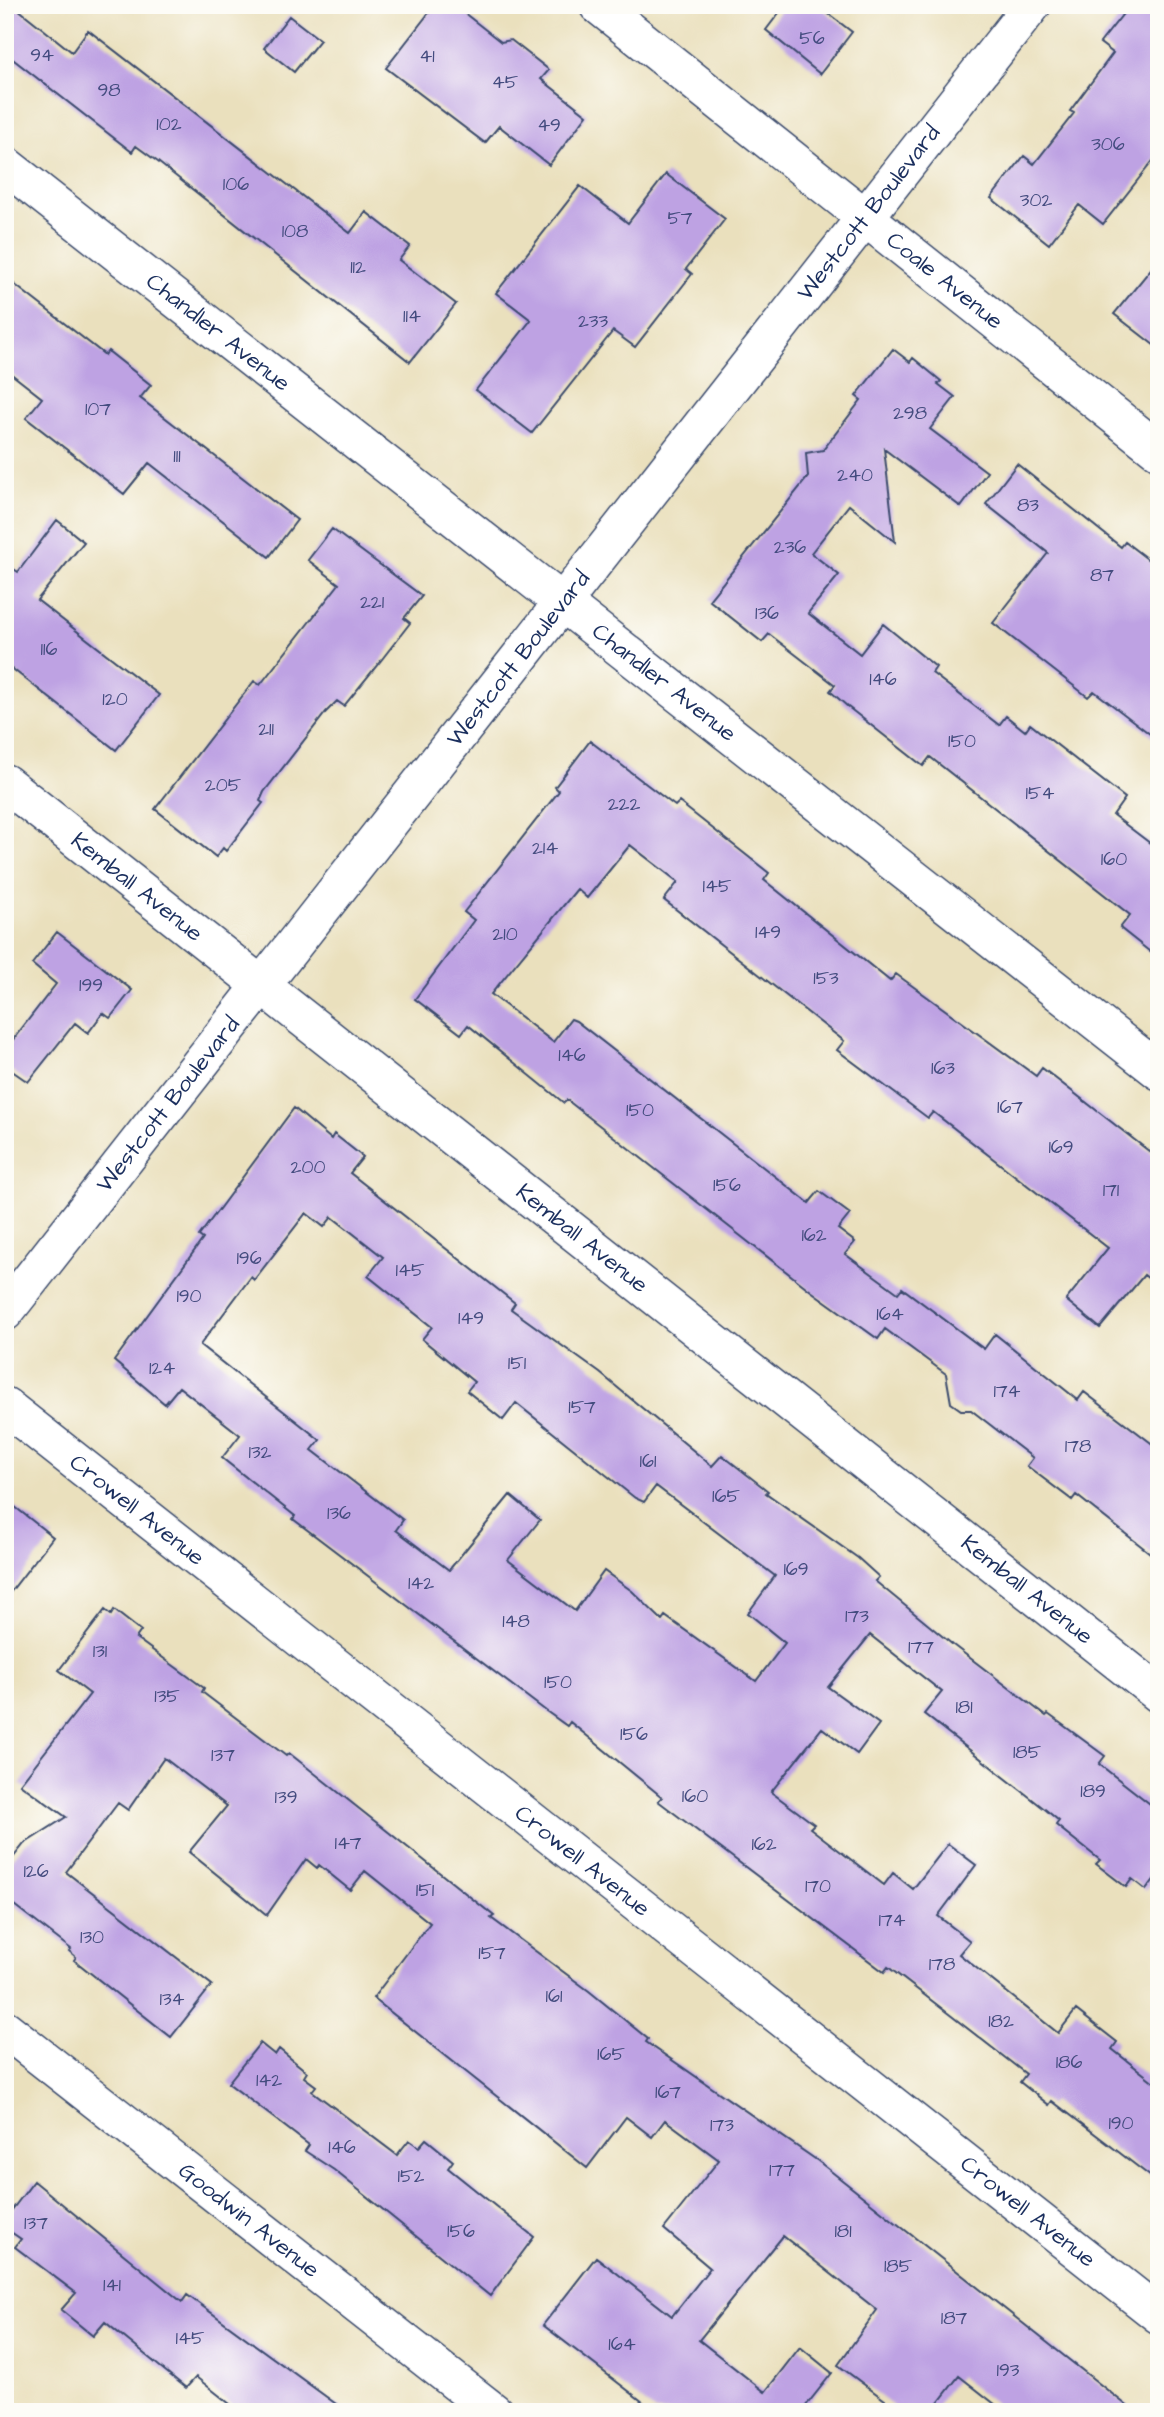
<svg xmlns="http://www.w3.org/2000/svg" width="1164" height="2417" font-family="'Architects Daughter',sans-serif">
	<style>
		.building { fill: #bea2e3; fill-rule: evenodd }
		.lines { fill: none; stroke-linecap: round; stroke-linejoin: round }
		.minor-casing { stroke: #3a4a6c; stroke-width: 40 }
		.minor { stroke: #fff; stroke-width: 37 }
		.labels { text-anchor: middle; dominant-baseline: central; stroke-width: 5; stroke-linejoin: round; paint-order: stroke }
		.number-label { font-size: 19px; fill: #444c7f }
		.street-label { font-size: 23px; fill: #1b2f5e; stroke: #fdfcf7 }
	</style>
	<rect width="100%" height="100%" fill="#fdfcf7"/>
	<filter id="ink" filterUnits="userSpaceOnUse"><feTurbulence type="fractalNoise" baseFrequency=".0143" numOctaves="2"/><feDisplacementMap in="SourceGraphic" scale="14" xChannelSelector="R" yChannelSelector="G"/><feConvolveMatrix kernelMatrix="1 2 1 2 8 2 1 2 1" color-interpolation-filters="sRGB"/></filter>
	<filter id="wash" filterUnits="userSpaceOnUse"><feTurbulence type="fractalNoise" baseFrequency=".00686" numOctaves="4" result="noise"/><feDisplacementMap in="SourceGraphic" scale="28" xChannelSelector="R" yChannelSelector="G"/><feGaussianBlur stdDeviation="1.57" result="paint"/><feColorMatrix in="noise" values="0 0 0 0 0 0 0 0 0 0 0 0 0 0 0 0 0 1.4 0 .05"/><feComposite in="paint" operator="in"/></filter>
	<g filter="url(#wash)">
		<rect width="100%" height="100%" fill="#eae0bd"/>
		<g id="blocks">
			<path class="building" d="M 5,5 L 13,5 L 72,52 L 88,30 L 350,233 L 366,212 L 410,246 L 399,260 L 456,304 L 410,362 L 158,162 L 136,146 L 132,152 L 5,53 Z
				M 435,5 L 454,5 L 501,42 L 511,40 L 549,70 L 541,79 L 587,115 L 549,165 L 499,126 L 485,143 L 386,68 Z
				M 785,5 L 817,5 L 852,32 L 820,74 L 766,30 Z
				M 1130,5 L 1159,5 L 1159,153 L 1103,224 L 1079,205 L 1049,244 L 991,198 L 1024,156 L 1034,164 L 1074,113 L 1070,111 L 1113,53 L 1100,43 Z
				M 289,16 L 320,40 L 294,72 L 264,48 Z
				M 666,174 L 725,219 L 686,269 L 692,274 L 635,347 L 613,331 L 532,433 L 476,390 L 531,320 L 496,293 L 580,186 L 628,223 Z
				M 1159,259 L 1159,349 L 1114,314 Z
				M 5,277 L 105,355 L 108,351 L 151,385 L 140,398 L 297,520 L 269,557 L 149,463 L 124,494 L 26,418 L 42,398 L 5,369 Z
				M 893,349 L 910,362 L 913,358 L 941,381 L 938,384 L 955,397 L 930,429 L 987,472 L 961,507 L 884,449 L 895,542 L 849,505 L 811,553 L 839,575 L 808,613 L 860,654 L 883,624 L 936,667 L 932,673 L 999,725 L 1006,716 L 1025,731 L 1030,724 L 1125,798 L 1113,815 L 1159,850 L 1159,959 L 1120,928 L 1130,915 L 930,757 L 923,766 L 848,707 L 830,691 L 835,685 L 769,634 L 762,642 L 709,600 L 808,477 L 806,453 L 823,450 L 861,400 L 856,396 Z
				M 1017,464 L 1121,547 L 1125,542 L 1159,568 L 1159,741 L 1094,691 L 1088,697 L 993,623 L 1048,553 L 986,504 Z
				M 57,520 L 84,542 L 37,600 L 159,695 L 116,750 L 5,663 L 5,563 L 18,572 Z
				M 332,529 L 422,596 L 404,618 L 410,623 L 379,663 L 344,706 L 337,701 L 326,712 L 264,792 L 260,801 L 263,803 L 226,851 L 223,848 L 216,857 L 155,809 L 254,681 L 260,685 L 339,584 L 308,560 Z
				M 590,741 L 675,806 L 679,802 L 769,873 L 764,880 L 890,981 L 896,974 L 1036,1076 L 1042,1068 L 1159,1159 L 1159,1287 L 1144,1275 L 1100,1328 L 1066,1300 L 1108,1248 L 933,1112 L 928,1118 L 837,1050 L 844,1041 L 664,900 L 678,882 L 630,845 L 587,898 L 577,889 L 491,994 L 553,1042 L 571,1019 L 576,1021 L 809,1203 L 819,1191 L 850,1214 L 838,1229 L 855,1242 L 845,1254 L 898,1293 L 902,1288 L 984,1349 L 995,1334 L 1078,1400 L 1084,1392 L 1159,1449 L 1159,1560 L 1076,1495 L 1072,1500 L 1027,1466 L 1033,1458 L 971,1410 L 961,1410 L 951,1403 L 946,1374 L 885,1329 L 878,1339 L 811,1291 L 567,1100 L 564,1103 L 468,1025 L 461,1034 L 415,999 L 474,920 L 464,912 L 559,791 L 555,787 Z
				M 57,932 L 132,990 L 110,1018 L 103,1013 L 88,1033 L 75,1023 L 28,1082 L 5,1066 L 5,1050 L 56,984 L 32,964 Z
				M 294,1108 L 331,1139 L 334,1134 L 363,1157 L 350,1173 L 515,1303 L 511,1309 L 600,1373 L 712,1466 L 722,1455 L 768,1491 L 766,1493 L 858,1558 L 879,1577 L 875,1581 L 953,1645 L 1046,1716 L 1048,1714 L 1105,1756 L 1099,1764 L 1159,1811 L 1159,1873 L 1146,1890 L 1132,1879 L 1126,1887 L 1096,1864 L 1100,1860 L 1056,1825 L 1059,1821 L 1046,1810 L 924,1714 L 942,1692 L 870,1635 L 828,1687 L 879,1724 L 857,1754 L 822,1728 L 771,1792 L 814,1824 L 810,1828 L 884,1885 L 893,1873 L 913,1889 L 948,1844 L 976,1865 L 938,1916 L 970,1941 L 959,1954 L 1058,2033 L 1076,2010 L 1117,2042 L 1112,2049 L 1159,2086 L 1159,2183 L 1052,2101 L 1049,2105 L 1020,2082 L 1026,2074 L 949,2014 L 888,1967 L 884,1972 L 658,1801 L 662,1797 L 570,1722 L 567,1726 L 546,1711 L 293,1519 L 295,1516 L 222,1458 L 240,1435 L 179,1387 L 165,1404 L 114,1361 L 203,1239 L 199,1236 ZM 306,1213 L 324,1227 L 332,1217 L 383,1257 L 368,1276 L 432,1327 L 422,1339 L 474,1382 L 467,1391 L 503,1420 L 516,1403 L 635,1498 L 644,1502 L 656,1486 L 775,1576 L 748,1613 L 785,1643 L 756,1681 L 665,1616 L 662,1620 L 632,1591 L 604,1571 L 575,1611 L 508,1560 L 540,1520 L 510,1495 L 449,1570 L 396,1530 L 403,1520 L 312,1450 L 320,1440 L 200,1345 L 251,1277 L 254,1280 Z
				M 5,1499 L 53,1537 L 5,1599 Z
				M 105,1610 L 111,1615 L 114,1610 L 141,1631 L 136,1638 L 204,1688 L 202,1692 L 286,1756 L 289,1753 L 328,1784 L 494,1916 L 491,1918 L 589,1991 L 648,2039 L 646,2042 L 818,2161 L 1135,2412 L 1005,2412 L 959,2376 L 931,2412 L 901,2412 L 838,2365 L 877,2310 L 783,2236 L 699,2340 L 765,2392 L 800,2347 L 832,2373 L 801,2412 L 656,2412 L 543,2325 L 596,2257 L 672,2316 L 710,2268 L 664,2229 L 719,2160 L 665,2120 L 652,2137 L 626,2117 L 587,2168 L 373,1998 L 430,1923 L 365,1871 L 350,1890 L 319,1865 L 317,1868 L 306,1859 L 267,1915 L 189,1852 L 227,1806 L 164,1758 L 128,1810 L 118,1803 L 66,1872 L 212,1985 L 171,2037 L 74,1960 L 76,1957 L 69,1951 L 71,1949 L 5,1898 L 5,1868 L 24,1844 L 66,1817 L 20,1784 L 90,1694 L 59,1670 Z
				M 260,2043 L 275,2055 L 279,2049 L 307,2072 L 304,2077 L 316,2086 L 312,2091 L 397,2155 L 409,2140 L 419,2147 L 426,2139 L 453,2161 L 448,2168 L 534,2237 L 490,2296 L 334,2170 L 305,2151 L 309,2145 L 228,2083 Z
				M 34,2181 L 182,2302 L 187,2295 L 347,2412 L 240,2412 L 196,2377 L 186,2388 L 105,2322 L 93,2336 L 61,2310 L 76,2293 L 15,2247 L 21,2239 L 5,2228 L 5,2219 Z"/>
		</g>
	</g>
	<g filter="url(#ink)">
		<use href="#blocks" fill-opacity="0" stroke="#3a4a6c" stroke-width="2"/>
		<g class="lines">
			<defs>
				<g id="minor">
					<path id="s1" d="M 598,5 L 1159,451"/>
					<path id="s2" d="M 5,165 L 1159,1071"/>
					<path id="s3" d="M 5,783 L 1159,1694"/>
					<path id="s4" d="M 5,1312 L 1032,5"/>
					<path id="s5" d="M 5,1406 L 1159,2315"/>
					<path id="s6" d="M 5,2029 L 494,2412"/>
				</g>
			</defs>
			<use href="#minor" class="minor-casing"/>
			<use href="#minor" class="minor"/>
		</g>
	</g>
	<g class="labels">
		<g class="number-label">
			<text x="812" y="38">56</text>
			<text x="42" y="55">94</text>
			<text x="427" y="56">41</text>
			<text x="505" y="82">45</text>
			<text x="109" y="90">98</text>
			<text x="169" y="124">102</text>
			<text x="549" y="125">49</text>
			<text x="1108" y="144">306</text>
			<text x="236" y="184">106</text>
			<text x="1036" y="200">302</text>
			<text x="680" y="218">57</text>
			<text x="295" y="231">108</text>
			<text x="358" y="267">112</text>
			<text x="412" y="316">114</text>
			<text x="593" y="321">233</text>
			<text x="98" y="409">107</text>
			<text x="910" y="413">298</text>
			<text x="177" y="456">111</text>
			<text x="855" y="475">240</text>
			<text x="1028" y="505">83</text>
			<text x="790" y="547">236</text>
			<text x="1102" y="575">87</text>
			<text x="372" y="602">221</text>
			<text x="767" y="613">136</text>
			<text x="49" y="649">116</text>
			<text x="883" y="679">146</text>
			<text x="115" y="699">120</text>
			<text x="266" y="729">211</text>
			<text x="962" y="741">150</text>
			<text x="223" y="785">205</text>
			<text x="1040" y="793">154</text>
			<text x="624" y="804">222</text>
			<text x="545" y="848">214</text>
			<text x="1114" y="859">160</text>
			<text x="717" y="886">145</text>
			<text x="768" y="932">149</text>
			<text x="505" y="934">210</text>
			<text x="826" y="978">153</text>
			<text x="91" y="985">199</text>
			<text x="572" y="1055">146</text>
			<text x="943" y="1068">163</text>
			<text x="1010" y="1107">167</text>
			<text x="640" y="1110">150</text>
			<text x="1061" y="1147">169</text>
			<text x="308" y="1167">200</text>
			<text x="727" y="1185">156</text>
			<text x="1111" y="1190">171</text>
			<text x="814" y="1235">162</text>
			<text x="249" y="1258">196</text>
			<text x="410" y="1270">145</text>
			<text x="189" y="1296">190</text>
			<text x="890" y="1314">164</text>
			<text x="471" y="1318">149</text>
			<text x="517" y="1363">151</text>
			<text x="162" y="1368">124</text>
			<text x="1007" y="1391">174</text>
			<text x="582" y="1407">157</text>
			<text x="1078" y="1446">178</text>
			<text x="260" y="1452">132</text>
			<text x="648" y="1461">161</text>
			<text x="726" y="1496">165</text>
			<text x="339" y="1513">136</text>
			<text x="796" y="1569">169</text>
			<text x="421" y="1583">142</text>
			<text x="857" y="1616">173</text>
			<text x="516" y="1621">148</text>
			<text x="921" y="1647">177</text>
			<text x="100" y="1651">131</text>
			<text x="558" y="1682">150</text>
			<text x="167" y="1696">135</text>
			<text x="964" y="1707">181</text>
			<text x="634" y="1734">156</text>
			<text x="1027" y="1752">185</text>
			<text x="223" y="1755">137</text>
			<text x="1093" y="1791">189</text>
			<text x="695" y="1796">160</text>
			<text x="286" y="1797">139</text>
			<text x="348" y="1843">147</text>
			<text x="764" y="1844">162</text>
			<text x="36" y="1871">126</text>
			<text x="818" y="1886">170</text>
			<text x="425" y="1890">151</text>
			<text x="892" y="1920">174</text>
			<text x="92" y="1937">130</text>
			<text x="492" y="1953">157</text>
			<text x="942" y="1964">178</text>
			<text x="554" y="1996">161</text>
			<text x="172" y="1999">134</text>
			<text x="1001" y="2021">182</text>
			<text x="611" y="2054">165</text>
			<text x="1069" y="2062">186</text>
			<text x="269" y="2080">142</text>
			<text x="668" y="2092">167</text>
			<text x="1121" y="2123">190</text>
			<text x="722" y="2125">173</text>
			<text x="342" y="2147">146</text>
			<text x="782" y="2170">177</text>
			<text x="411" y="2176">152</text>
			<text x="36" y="2223">137</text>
			<text x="461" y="2231">156</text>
			<text x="843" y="2231">181</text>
			<text x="898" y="2266">185</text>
			<text x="112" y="2285">141</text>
			<text x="954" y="2318">187</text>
			<text x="190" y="2338">145</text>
			<text x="622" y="2344">164</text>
			<text x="1008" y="2370">193</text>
		</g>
		<g class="street-label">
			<text stroke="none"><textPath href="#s4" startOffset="1398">Westcott Boulevard</textPath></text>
			<text stroke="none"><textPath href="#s1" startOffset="443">Coale Avenue</textPath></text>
			<text stroke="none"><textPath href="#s2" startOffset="271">Chandler Avenue</textPath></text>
			<text stroke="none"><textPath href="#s4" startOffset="831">Westcott Boulevard</textPath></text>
			<text stroke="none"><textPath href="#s2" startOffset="838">Chandler Avenue</textPath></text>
			<text stroke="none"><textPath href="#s3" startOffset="168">Kemball Avenue</textPath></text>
			<text stroke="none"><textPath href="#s4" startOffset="264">Westcott Boulevard</textPath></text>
			<text stroke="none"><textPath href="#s3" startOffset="735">Kemball Avenue</textPath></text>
			<text stroke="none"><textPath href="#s5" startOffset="168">Crowell Avenue</textPath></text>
			<text stroke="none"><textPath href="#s3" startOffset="1302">Kemball Avenue</textPath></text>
			<text stroke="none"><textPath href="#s5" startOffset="735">Crowell Avenue</textPath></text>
			<text stroke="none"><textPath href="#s5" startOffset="1302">Crowell Avenue</textPath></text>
			<text stroke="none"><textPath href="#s6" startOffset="310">Goodwin Avenue</textPath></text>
		</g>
	</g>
	<rect width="1164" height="2417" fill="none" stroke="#fdfcf7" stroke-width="28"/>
</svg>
